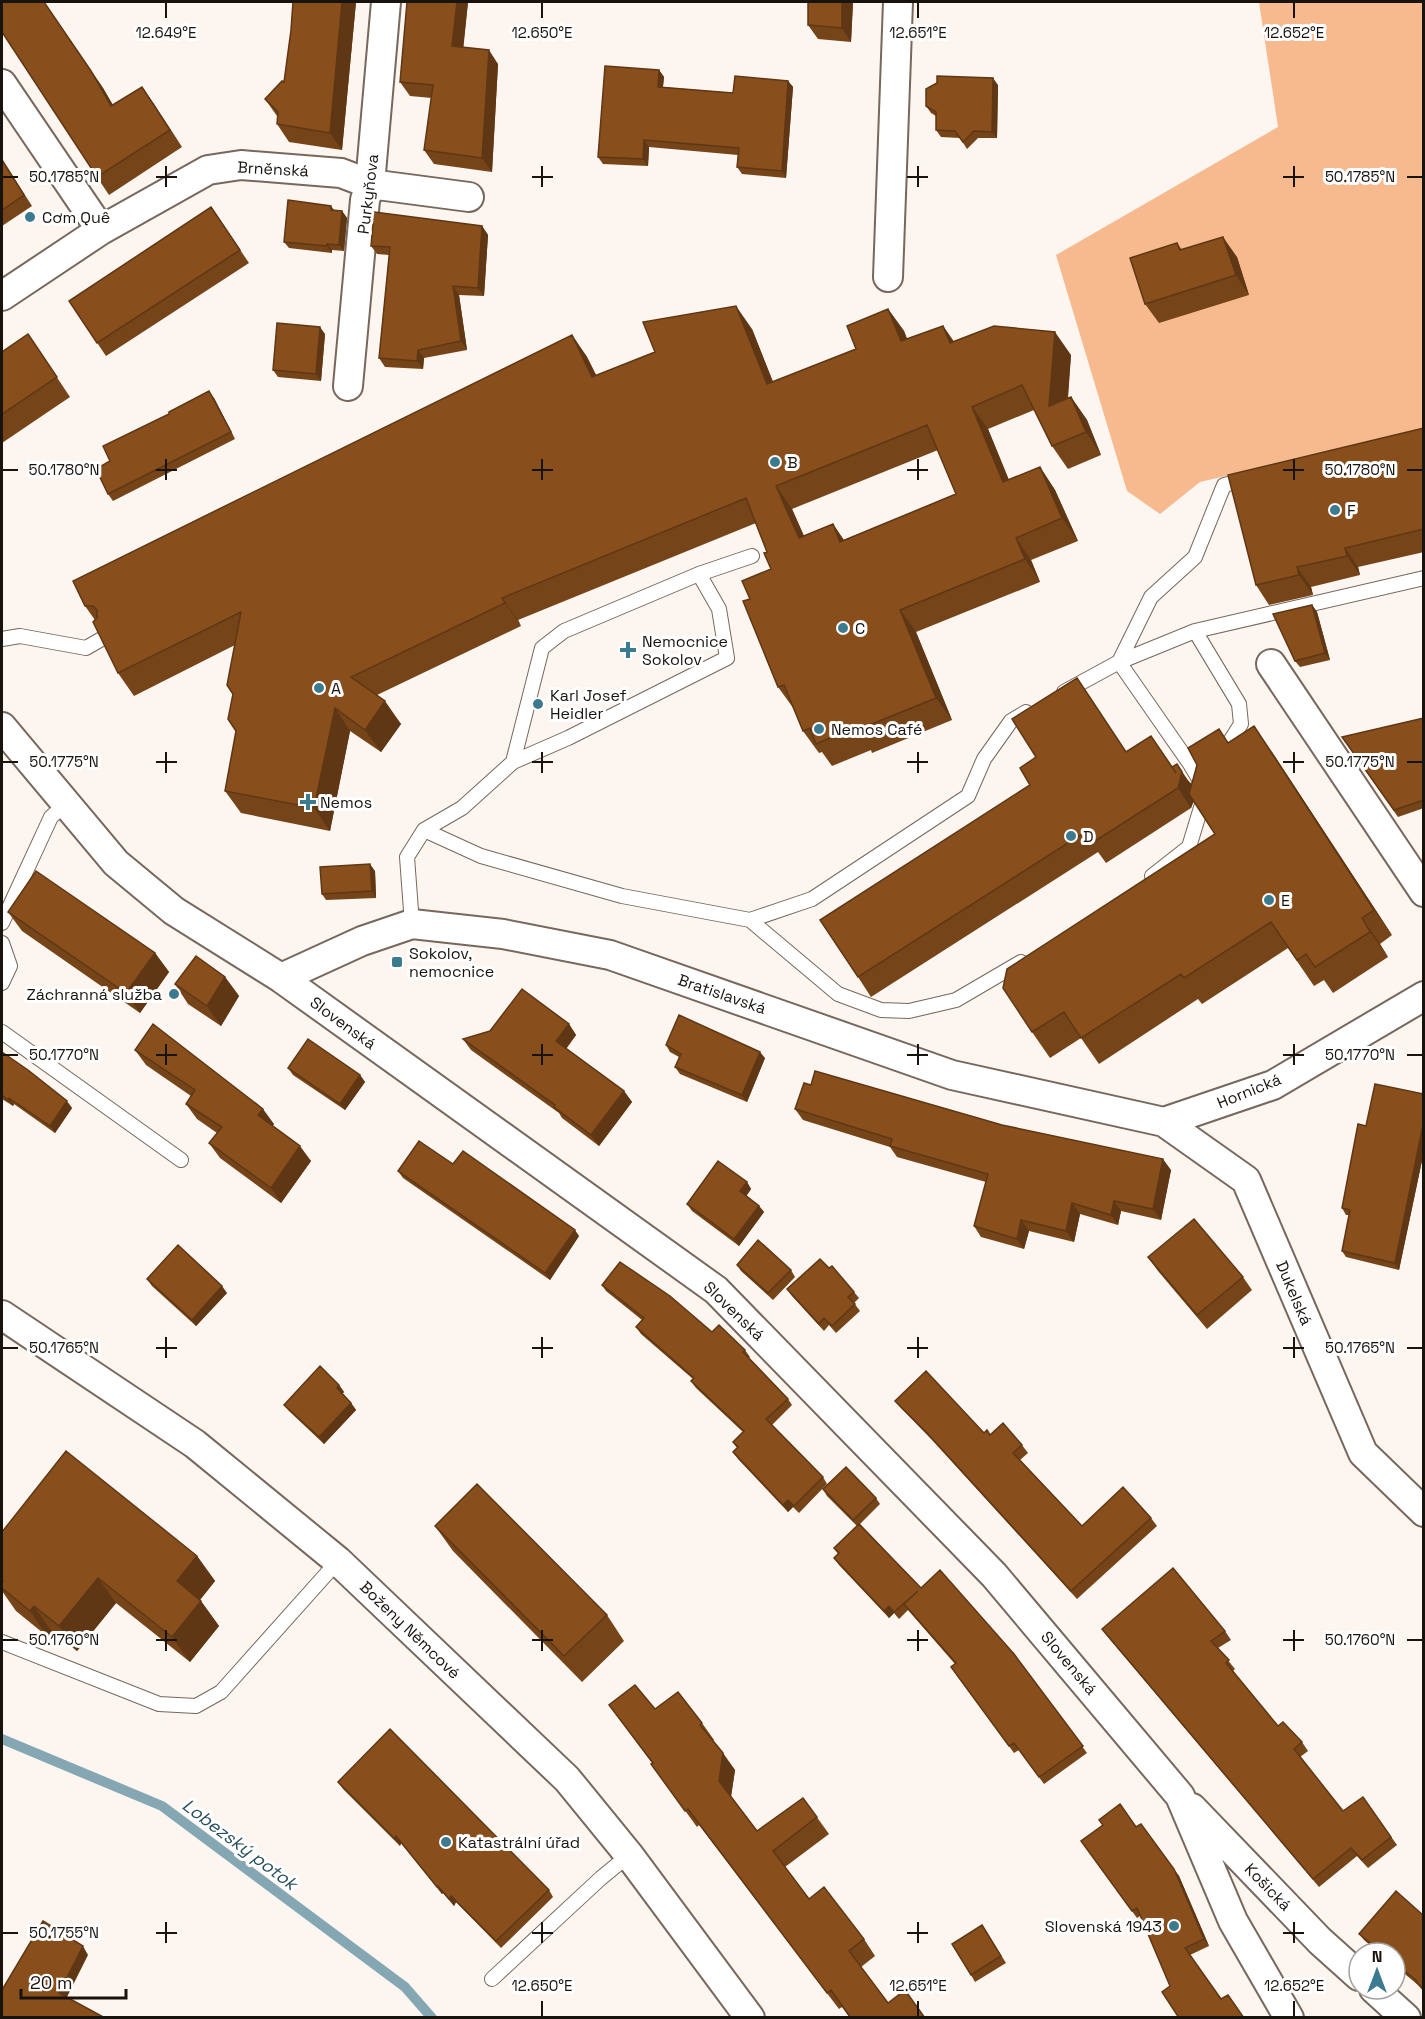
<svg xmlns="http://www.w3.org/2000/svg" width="1425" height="2019" font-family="'Space Grotesk',sans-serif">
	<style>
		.green { fill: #f6ba8e }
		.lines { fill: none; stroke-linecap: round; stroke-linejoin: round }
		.stream { stroke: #84a7b3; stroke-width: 10 }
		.service-casing { stroke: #77675c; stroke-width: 16 }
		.minor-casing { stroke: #77675c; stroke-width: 32 }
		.service { stroke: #fff; stroke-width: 14 }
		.minor { stroke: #fff; stroke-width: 28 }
		.wall { fill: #754418; fill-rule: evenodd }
		.shaded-wall { fill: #5f3714 }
		.building { fill: #884f1c; stroke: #5f3714; stroke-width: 1.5; fill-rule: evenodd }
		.ticks { fill: none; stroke: #19130e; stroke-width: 2 }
		.poi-dot { fill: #3c7a90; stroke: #fff; stroke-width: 2 }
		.labels { text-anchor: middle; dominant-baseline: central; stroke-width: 6; stroke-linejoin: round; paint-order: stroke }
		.street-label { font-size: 16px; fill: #19130e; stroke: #fff }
		.poi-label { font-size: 16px; fill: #19130e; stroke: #fff; text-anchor: start }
		.water-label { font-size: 18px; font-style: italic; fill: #264f5e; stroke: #fff }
		.ticks-label { font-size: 15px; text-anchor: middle; fill: #19130e; stroke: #fff; stroke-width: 6; stroke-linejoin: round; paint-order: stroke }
	</style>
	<rect width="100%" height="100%" fill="#fcf5f0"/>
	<path class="green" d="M 1259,2 L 1423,2 L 1423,429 L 1200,482 L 1160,514 L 1127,491 L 1056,255 L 1278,127 Z"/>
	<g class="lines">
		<path class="stream" d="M 2,1739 L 162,1806 L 405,1987 L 432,2018"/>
		<defs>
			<path id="service" d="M 1195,631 L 1239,704 L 1241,724 L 1229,743 L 1213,752
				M 2,639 L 20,636 L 86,648 L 105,637
				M 1064,692 L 1119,662 L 1195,631 L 1424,578
				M 513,762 L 542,648 L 564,631 L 699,574 L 752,556
				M 424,830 L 481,856 L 622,896 L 750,920 L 812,899 L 968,796 L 984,759 L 1011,721 L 1026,712
				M 1152,876 L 1189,847 L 1206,791 L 1190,764 L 1119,662 L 1151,597 L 1195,557 L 1224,485 L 1249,479
				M 750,920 L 838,994 L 881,1010 L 909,1011 L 956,1000 L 1021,962
				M 2,923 L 51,817 L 66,804
				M 412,924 L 407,857 L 424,830 L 462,808 L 513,762 L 568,738 L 727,658 L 719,609 L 699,574
				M 2,943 L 10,966 L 2,983
				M 2,1032 L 181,1160
				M 2,1642 L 159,1704 L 196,1706 L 221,1692 L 338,1561
				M 492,1979 L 601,1878 L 629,1855"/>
			<path id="minor" d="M 2,84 L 101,230
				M 888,277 L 898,2
				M 2,296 L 101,230 L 208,170 L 241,165 L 341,173 L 370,184 L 469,197
				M 348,386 L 365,200 L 370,184 L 386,2
				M 1271,664 L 1424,892
				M 2,727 L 116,863 L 174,911 L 281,978 L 716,1290 L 994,1575 L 1180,1796 L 1233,1921 L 1289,2018
				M 281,978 L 362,941 L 412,924 L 503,934 L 610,955 L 952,1075 L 1164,1122 L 1246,1180 L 1363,1453 L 1424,1512
				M 1164,1122 L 1273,1085 L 1424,996
				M 2,1315 L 195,1444 L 338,1561 L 567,1779 L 629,1855 L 750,2018
				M 1192,1808 L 1320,1941 L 1359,1976
				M 1374,1989 L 1406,2018"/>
		</defs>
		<use href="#service" class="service-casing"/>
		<use href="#minor" class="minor-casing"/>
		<use href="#service" class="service"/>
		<use href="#minor" class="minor"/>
	</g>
	<path class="wall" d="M 44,2 L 103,88 L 113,105 L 142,87 L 182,147 L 109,195 L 97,177 Z
		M 293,2 L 356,2 L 342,150 L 289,142 L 277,124 L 277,116 L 265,99 L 284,82 L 291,30 Z
		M 468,2 L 463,48 L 498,64 L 492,172 L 434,164 L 424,150 L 432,98 L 410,96 L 400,82 Z
		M 853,2 L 851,42 L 818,39 L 808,25 Z
		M 659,70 L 664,77 L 663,87 L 733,93 L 788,81 L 793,87 L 786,178 L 742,174 L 737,167 L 738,155 L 649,147 L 648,166 L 603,164 L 598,157 Z
		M 998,85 L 997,138 L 978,138 L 967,149 L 960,138 L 941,137 L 936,130 L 936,116 L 931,113 L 926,106 Z
		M 2,159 L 32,206 L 2,226 Z
		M 331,206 L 335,211 L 342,211 L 347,218 L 344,251 L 332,250 L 332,253 L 289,248 L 284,242 Z
		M 211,207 L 249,263 L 106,356 L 69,301 Z
		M 482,226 L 488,235 L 484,296 L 459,295 L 467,350 L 424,358 L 423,369 L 385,367 L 379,358 L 389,255 L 377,254 L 371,246 Z
		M 1177,243 L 1182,250 L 1237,257 L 1249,295 L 1159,323 L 1145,304 Z
		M 888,309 L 904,331 L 907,339 L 943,326 L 954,342 L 1071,355 L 1068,399 L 1071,397 L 1087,420 L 1101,455 L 1068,469 L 1052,446 L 1034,410 L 988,429 L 1009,480 L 1040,467 L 1055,490 L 1078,541 L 1031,560 L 1040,582 L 916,632 L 952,720 L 872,753 L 871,750 L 832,766 L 822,752 L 819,753 L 803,731 L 794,709 L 778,687 L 750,599 L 771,569 L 767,552 L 756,523 L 518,620 L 521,626 L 377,695 L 401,724 L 381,752 L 350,731 L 330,831 L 241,813 L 225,791 L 236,731 L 233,695 L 227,685 L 235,645 L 134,696 L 118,673 L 95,620 L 85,606 L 572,335 L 587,357 L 596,375 L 752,329 L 773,382 L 856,349 ZM 938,450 L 956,494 L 844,540 L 833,524 L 804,536 L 792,509 Z
		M 28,334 L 70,397 L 2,443 L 2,352 Z
		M 325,334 L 321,381 L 278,377 L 273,370 Z
		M 214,398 L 235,439 L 113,501 L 108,494 L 110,461 Z
		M 1424,428 L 1424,552 L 1358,567 L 1360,575 L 1311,587 L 1313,595 L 1269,605 L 1256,585 Z
		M 1312,605 L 1317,612 L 1330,660 L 1300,667 L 1295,661 Z
		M 1090,697 L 1126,752 L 1151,736 L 1172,767 L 1192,784 L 1229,743 L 1272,752 L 1392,935 L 1380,944 L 1388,957 L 1333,993 L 1324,980 L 1314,986 L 1288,948 L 1202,1004 L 1198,999 L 1099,1064 L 1081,1038 L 1050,1058 L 1032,1032 L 1215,834 L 1194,801 L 1191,808 L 1106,863 L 1098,852 L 871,997 L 858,977 L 1030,785 L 1036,757 Z
		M 1424,718 L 1424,808 L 1398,817 L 1342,737 Z
		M 375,871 L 376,898 L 326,900 L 322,894 Z
		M 8,912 L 155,953 L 169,972 L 140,1013 L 22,931 Z
		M 225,977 L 239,996 L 221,1026 L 188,1004 L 175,984 Z
		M 569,1024 L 576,1035 L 566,1048 L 624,1091 L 632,1102 L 599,1146 L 562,1118 L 559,1113 L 471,1050 L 463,1039 Z
		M 666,1045 L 765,1058 L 747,1102 L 680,1074 L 675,1067 L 679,1057 L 670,1052 Z
		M 135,1050 L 274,1124 L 272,1126 L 311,1161 L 281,1203 L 220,1158 L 209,1143 L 217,1133 L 197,1119 L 186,1104 L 191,1096 L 146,1065 Z
		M 2,1052 L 72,1108 L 55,1133 L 14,1104 L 13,1106 L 2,1099 Z
		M 288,1068 L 360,1075 L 365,1082 L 345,1110 L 293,1075 Z
		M 1424,1094 L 1424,1151 L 1399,1270 L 1346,1257 L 1342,1251 L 1349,1215 L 1346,1215 L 1342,1208 Z
		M 795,1109 L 1002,1125 L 1171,1170 L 1161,1220 L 1121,1211 L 1118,1225 L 1080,1214 L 1074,1242 L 1029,1231 L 1024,1249 L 981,1237 L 974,1226 L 986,1182 L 897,1157 L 890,1147 L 803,1120 Z
		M 453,1164 L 579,1236 L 550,1280 L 403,1178 L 398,1171 Z
		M 747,1182 L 751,1189 L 746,1196 L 759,1206 L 764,1212 L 739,1246 L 692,1211 L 687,1204 Z
		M 1148,1257 L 1243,1277 L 1252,1290 L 1207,1329 L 1158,1271 Z
		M 737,1265 L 791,1270 L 795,1277 L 773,1300 L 741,1271 Z
		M 147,1279 L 227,1293 L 196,1326 L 152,1286 Z
		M 602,1285 L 712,1332 L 745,1350 L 750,1357 L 749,1358 L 788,1399 L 792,1405 L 772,1425 L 823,1477 L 827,1484 L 799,1513 L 793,1507 L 788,1512 L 738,1459 L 733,1452 L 737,1448 L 733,1442 L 743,1432 L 696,1388 L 691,1381 L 693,1379 L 641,1334 L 636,1327 L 642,1320 L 606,1291 Z
		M 787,1289 L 854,1292 L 859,1298 L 854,1303 L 860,1311 L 836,1333 L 829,1325 L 824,1331 L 792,1296 Z
		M 339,1385 L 344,1392 L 342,1394 L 351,1403 L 356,1410 L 324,1444 L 289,1411 L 284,1405 Z
		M 895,1401 L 984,1433 L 1022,1445 L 1028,1453 L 1020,1460 L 1082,1526 L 1151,1518 L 1157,1526 L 1077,1599 L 933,1441 L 901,1408 Z
		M 823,1489 L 876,1498 L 880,1504 L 860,1524 L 921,1588 L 1014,1654 L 1087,1753 L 1044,1784 L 1019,1750 L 1014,1753 L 951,1667 L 955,1664 L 908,1610 L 899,1619 L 894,1613 L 889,1618 L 839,1565 L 834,1558 L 838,1554 L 834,1548 L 857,1526 L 827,1496 Z
		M 435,1526 L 607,1615 L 624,1641 L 582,1682 L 453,1551 Z
		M 2,1532 L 197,1556 L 215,1581 L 200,1600 L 219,1626 L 190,1662 L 116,1603 L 77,1651 L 52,1632 L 48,1637 L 16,1611 L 2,1591 Z
		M 1102,1629 L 1225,1631 L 1231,1640 L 1218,1648 L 1235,1669 L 1233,1671 L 1278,1726 L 1302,1742 L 1308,1751 L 1300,1757 L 1343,1811 L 1363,1797 L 1397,1845 L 1368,1868 L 1357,1856 L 1319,1887 L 1108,1637 Z
		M 609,1705 L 655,1709 L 702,1723 L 714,1740 L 713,1741 L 735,1770 L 731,1796 L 757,1831 L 803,1798 L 829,1834 L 785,1867 L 809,1899 L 864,1939 L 875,1956 L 861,1967 L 888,2003 L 925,2018 L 850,2018 L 842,2007 L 839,2009 L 699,1825 L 697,1827 L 651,1764 L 652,1763 Z
		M 338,1782 L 549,1890 L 553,1897 L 501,1948 L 456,1902 L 454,1906 L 443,1893 L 442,1894 L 401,1843 L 400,1846 L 343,1789 Z
		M 1136,1827 L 1179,1876 L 1209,1946 L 1190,1955 L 1221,1999 L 1244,2018 L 1170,1986 L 1140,1916 L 1137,1918 L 1081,1841 Z
		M 1424,1916 L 1424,1992 L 1417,1984 L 1395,1966 L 1395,1953 L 1379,1953 L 1364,1940 L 1359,1934 Z
		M 982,1925 L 1006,1963 L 975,1982 L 971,1975 Z"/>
	<path class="shaded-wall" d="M 44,2 L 103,88 L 123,123 L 111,106 Z
		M 342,2 L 356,2 L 342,150 L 330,133 Z
		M 457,2 L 468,2 L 462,61 L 452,46 Z
		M 842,2 L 853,2 L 851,42 L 842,28 Z
		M 489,50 L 498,64 L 492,172 L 482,158 Z
		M 659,70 L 664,77 L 662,94 L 658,87 Z
		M 993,78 L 998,85 L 997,138 L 992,132 Z
		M 788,81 L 793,87 L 786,178 L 782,171 Z
		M 142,87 L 154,104 L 182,147 L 170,130 Z
		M 644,140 L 649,147 L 648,166 L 643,159 Z
		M 342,211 L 347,218 L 344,251 L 339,245 Z
		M 482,226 L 488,235 L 484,296 L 478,288 Z
		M 1223,237 L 1237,257 L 1249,295 L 1236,275 Z
		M 327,244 L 332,250 L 332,253 L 327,246 Z
		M 453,286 L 459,295 L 467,350 L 461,341 Z
		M 736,306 L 752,329 L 783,407 L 767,384 Z
		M 888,309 L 904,331 L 917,364 L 901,341 Z
		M 943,326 L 959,349 L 950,343 Z
		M 320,327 L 325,334 L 321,381 L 316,374 Z
		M 1055,332 L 1071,355 L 1065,429 L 1049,406 Z
		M 572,335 L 587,357 L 608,399 L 592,377 Z
		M 418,350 L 424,358 L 423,369 L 417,361 Z
		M 209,391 L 214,398 L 235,439 L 231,432 Z
		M 1071,397 L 1087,420 L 1101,455 L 1086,432 Z
		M 972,407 L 988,429 L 1019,505 L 1003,482 Z
		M 1040,467 L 1055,490 L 1078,541 L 1062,518 Z
		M 776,486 L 792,509 L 815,561 L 799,538 Z
		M 833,524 L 848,547 L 840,542 Z
		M 1016,538 L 1031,560 L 1040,582 L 1025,559 Z
		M 1345,548 L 1358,567 L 1360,575 L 1347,556 Z
		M 1297,567 L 1311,587 L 1313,595 L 1299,575 Z
		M 502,598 L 518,620 L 521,626 L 505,603 Z
		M 1312,605 L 1317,612 L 1330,660 L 1325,653 Z
		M 900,610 L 916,632 L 952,720 L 936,698 Z
		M 385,701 L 401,724 L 381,752 L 365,730 Z
		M 335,708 L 350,731 L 330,831 L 314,808 Z
		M 1254,726 L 1272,752 L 1392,935 L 1374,910 Z
		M 1151,736 L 1181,779 L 1177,764 L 1196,792 L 1191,808 L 1178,788 Z
		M 370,864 L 375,871 L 376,898 L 372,891 Z
		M 1362,918 L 1380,944 L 1388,957 L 1370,932 Z
		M 155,953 L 169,972 L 140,1013 L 126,993 Z
		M 225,977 L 239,996 L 221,1026 L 207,1006 Z
		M 569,1024 L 576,1035 L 564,1052 L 556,1041 Z
		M 760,1052 L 765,1058 L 747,1102 L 742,1095 Z
		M 360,1075 L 365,1082 L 345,1110 L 340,1104 Z
		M 624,1091 L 632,1102 L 599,1146 L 591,1135 Z
		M 9,1098 L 14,1104 L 13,1106 L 8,1100 Z
		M 67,1101 L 72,1108 L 55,1133 L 50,1126 Z
		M 263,1109 L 274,1124 L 269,1131 L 258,1115 Z
		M 1424,1120 L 1424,1151 L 1399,1270 L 1395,1263 Z
		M 300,1146 L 311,1161 L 281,1203 L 271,1188 Z
		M 1163,1159 L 1171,1170 L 1161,1220 L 1153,1209 Z
		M 747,1182 L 751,1189 L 745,1198 L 740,1191 Z
		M 1114,1201 L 1121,1211 L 1118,1225 L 1111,1215 Z
		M 1072,1203 L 1080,1214 L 1074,1242 L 1066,1231 Z
		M 759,1206 L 764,1212 L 739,1246 L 734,1239 Z
		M 1021,1220 L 1029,1231 L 1024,1249 L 1017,1239 Z
		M 575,1230 L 579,1236 L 550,1280 L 545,1273 Z
		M 222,1286 L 227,1293 L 196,1326 L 192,1320 Z
		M 339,1385 L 344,1392 L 341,1395 L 337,1388 Z
		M 351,1403 L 356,1410 L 324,1444 L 319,1437 Z
		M 788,1500 L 793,1507 L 788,1512 L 783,1505 Z
		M 197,1556 L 215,1581 L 195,1606 L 177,1581 Z
		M 98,1578 L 116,1603 L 77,1651 L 59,1626 Z
		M 201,1601 L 219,1626 L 190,1662 L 172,1637 Z
		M 34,1606 L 52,1632 L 48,1637 L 30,1611 Z
		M 889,1606 L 894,1613 L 889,1618 L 884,1611 Z
		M 723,1753 L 735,1770 L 731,1797 L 719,1781 Z
		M 396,1836 L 401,1843 L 400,1846 L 395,1839 Z
		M 1174,1869 L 1179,1876 L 1209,1946 L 1204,1939 Z
		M 438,1886 L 443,1893 L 442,1894 L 437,1887 Z
		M 451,1896 L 456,1902 L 454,1906 L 449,1899 Z
		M 83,1946 L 88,1955 L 65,2001 L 59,1993 Z"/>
	<path class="building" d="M 2,2 L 44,2 L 91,71 L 111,106 L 142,87 L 170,130 L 97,177 L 2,32 Z
		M 293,2 L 342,2 L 330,133 L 277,124 L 278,112 L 265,99 L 282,81 L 284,82 L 291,30 Z
		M 407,2 L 457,2 L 452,46 L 489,50 L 482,158 L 424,150 L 433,85 L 400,82 Z
		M 808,2 L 842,2 L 842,28 L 808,25 Z
		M 605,66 L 659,70 L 658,87 L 733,93 L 735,76 L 788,81 L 782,171 L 737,167 L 739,148 L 644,140 L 643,159 L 598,157 Z
		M 937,76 L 993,78 L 992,132 L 974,131 L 963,142 L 955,131 L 936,130 L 936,112 L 926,106 L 926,89 L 937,83 Z
		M 2,160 L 24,195 L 2,210 Z
		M 288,200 L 331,206 L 331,210 L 342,211 L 339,245 L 327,244 L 327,246 L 284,242 Z
		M 211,207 L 240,250 L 97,343 L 69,301 Z
		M 374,212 L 482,226 L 478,288 L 453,286 L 461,341 L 418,350 L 417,361 L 379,358 L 390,247 L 371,246 Z
		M 1223,237 L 1236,275 L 1145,304 L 1130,258 L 1177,243 L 1180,250 Z
		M 736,306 L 767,384 L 856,349 L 847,326 L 888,309 L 901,341 L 943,326 L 950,343 L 994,326 L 1055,332 L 1049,406 L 1071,397 L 1086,432 L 1052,446 L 1022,385 L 972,407 L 1003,482 L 1040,467 L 1062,518 L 1016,538 L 1025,559 L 900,610 L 936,698 L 857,730 L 856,727 L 816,744 L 810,728 L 803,731 L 784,685 L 778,687 L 743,601 L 750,599 L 742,581 L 771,569 L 764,553 L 767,552 L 746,498 L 502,598 L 505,603 L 351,677 L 385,701 L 365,730 L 335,708 L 314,808 L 225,791 L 236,731 L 228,719 L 233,694 L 227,685 L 241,612 L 118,673 L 93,622 L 97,618 L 97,610 L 93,606 L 85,606 L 73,581 L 572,335 L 592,377 L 655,352 L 643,322 ZM 927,425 L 956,494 L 840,542 L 833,524 L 799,538 L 776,486 Z
		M 277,323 L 320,327 L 316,374 L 273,370 Z
		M 28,334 L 57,377 L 2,414 L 2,352 Z
		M 209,391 L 231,432 L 108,494 L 96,469 L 110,461 L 103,446 L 169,414 L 169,412 Z
		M 1424,428 L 1424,529 L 1345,548 L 1347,556 L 1297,567 L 1299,575 L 1256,585 L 1228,475 Z
		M 1312,605 L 1325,653 L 1295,661 L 1273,614 Z
		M 1077,678 L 1126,752 L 1151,736 L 1176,773 L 1172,767 L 1177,764 L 1182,772 L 1178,788 L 1092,843 L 1085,832 L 858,977 L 820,920 L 1030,785 L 1020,768 L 1036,757 L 1012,719 Z
		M 1424,718 L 1424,800 L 1394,810 L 1342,737 Z
		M 1254,726 L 1374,910 L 1362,918 L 1370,932 L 1315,967 L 1306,954 L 1297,960 L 1271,922 L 1184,978 L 1181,974 L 1081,1038 L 1064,1012 L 1032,1032 L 1003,988 L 1007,969 L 1215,834 L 1189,794 L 1197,765 L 1188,748 L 1219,729 L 1228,743 Z
		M 370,864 L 372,891 L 322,894 L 320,867 Z
		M 36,871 L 155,953 L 126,993 L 8,912 Z
		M 196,956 L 225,977 L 207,1006 L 175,984 Z
		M 522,989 L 569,1024 L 556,1041 L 624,1091 L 591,1135 L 554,1107 L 555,1105 L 463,1039 L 490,1031 Z
		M 679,1015 L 760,1052 L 742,1095 L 675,1067 L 681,1054 L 666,1045 Z
		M 153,1024 L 263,1109 L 258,1115 L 300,1146 L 271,1188 L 209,1143 L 222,1127 L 186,1104 L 195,1090 L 135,1050 Z
		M 308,1039 L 360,1075 L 340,1104 L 288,1068 Z
		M 2,1052 L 28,1070 L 67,1101 L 50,1126 L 9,1098 L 8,1100 L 2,1095 Z
		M 815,1071 L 1002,1125 L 1163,1159 L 1153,1209 L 1114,1201 L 1111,1215 L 1072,1203 L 1066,1231 L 1021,1220 L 1017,1239 L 974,1226 L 988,1174 L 890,1146 L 892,1139 L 795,1109 L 804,1083 L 811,1085 Z
		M 1375,1084 L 1424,1094 L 1424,1120 L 1395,1263 L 1342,1251 L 1350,1210 L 1342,1208 L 1358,1124 L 1366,1126 Z
		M 419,1141 L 453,1164 L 463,1151 L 575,1230 L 545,1273 L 398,1171 Z
		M 718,1161 L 747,1182 L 740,1191 L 759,1206 L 734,1239 L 687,1204 Z
		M 1194,1219 L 1243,1277 L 1197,1315 L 1148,1257 Z
		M 758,1240 L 791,1270 L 768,1293 L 737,1265 Z
		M 178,1245 L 222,1286 L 192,1320 L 147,1279 Z
		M 820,1259 L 829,1268 L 832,1266 L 854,1292 L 848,1297 L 855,1304 L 832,1326 L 824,1318 L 819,1324 L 787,1289 Z
		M 620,1262 L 670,1296 L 712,1332 L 719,1325 L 745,1350 L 743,1352 L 788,1399 L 766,1419 L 823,1477 L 794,1506 L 788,1500 L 783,1505 L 733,1452 L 738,1447 L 733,1442 L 744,1431 L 691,1381 L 694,1378 L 636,1327 L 644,1318 L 602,1285 Z
		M 320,1366 L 339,1385 L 337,1388 L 351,1403 L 319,1437 L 284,1405 Z
		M 926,1371 L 984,1433 L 987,1430 L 990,1435 L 1003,1423 L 1022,1445 L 1013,1453 L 1082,1526 L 1123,1487 L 1151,1518 L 1071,1591 L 927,1433 L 895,1401 Z
		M 66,1451 L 197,1556 L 177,1581 L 201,1601 L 172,1637 L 98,1578 L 59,1626 L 34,1606 L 30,1611 L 2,1588 L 2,1582 L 3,1581 L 2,1580 L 2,1532 Z
		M 846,1467 L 876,1498 L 853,1520 L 823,1489 Z
		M 477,1484 L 607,1615 L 564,1656 L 435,1526 Z
		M 859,1524 L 921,1588 L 940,1570 L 1014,1654 L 1083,1746 L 1039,1777 L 1014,1743 L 1009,1746 L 951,1667 L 956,1663 L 904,1604 L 918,1591 L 894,1612 L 889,1606 L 884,1611 L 834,1558 L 839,1553 L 834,1548 Z
		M 1173,1568 L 1225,1631 L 1211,1641 L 1229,1660 L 1226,1663 L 1278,1726 L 1283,1722 L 1302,1742 L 1294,1749 L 1343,1811 L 1363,1797 L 1391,1837 L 1362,1860 L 1351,1848 L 1313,1879 L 1102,1629 Z
		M 635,1685 L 655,1709 L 678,1692 L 702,1723 L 700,1725 L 723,1753 L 719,1781 L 757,1831 L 803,1798 L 817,1817 L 773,1851 L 809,1899 L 824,1887 L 864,1939 L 849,1951 L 888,2003 L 905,1990 L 925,2018 L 851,2018 L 831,1990 L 827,1993 L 688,1809 L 685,1811 L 651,1764 L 653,1763 L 609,1705 Z
		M 390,1729 L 549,1890 L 496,1941 L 451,1896 L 449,1899 L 438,1886 L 437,1887 L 396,1836 L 395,1839 L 338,1782 Z
		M 1120,1804 L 1136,1827 L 1141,1824 L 1174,1869 L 1204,1939 L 1185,1948 L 1221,1999 L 1228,1995 L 1244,2018 L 1179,2018 L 1162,1992 L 1170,1986 L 1137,1908 L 1132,1911 L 1081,1841 L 1103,1825 L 1099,1820 Z
		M 1396,1891 L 1424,1916 L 1424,1989 L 1416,1982 L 1417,1981 L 1395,1963 L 1395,1953 L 1383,1953 L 1359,1934 Z
		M 43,1921 L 83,1946 L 59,1993 L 105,2018 L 2,2018 L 2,1990 Z
		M 982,1925 L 1001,1956 L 971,1975 L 952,1944 Z"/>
	<path class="ticks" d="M 166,3 L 166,18M 542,3 L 542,18M 918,3 L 918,18M 1294,3 L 1294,18M 166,166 L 166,187M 542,166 L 542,187M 918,166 L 918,187M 1294,166 L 1294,187M 3,177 L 18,177M 156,177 L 177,177M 532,177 L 553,177M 907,177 L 928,177M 1283,177 L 1304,177M 1407,177 L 1422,177M 166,459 L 166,480M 542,459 L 542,480M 918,459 L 918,480M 1294,459 L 1294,480M 3,470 L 18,470M 156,470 L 177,470M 532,470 L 553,470M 907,470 L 928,470M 1283,470 L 1304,470M 1407,470 L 1422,470M 166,752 L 166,773M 542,752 L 542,773M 918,752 L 918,773M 1294,752 L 1294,773M 3,762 L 18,762M 156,762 L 177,762M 532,762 L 553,762M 907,762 L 928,762M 1283,762 L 1304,762M 1407,762 L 1422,762M 166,1044 L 166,1065M 542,1044 L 542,1065M 918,1044 L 918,1065M 1294,1044 L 1294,1065M 3,1055 L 18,1055M 156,1055 L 177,1055M 532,1055 L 553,1055M 907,1055 L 928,1055M 1283,1055 L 1304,1055M 1407,1055 L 1422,1055M 166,1337 L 166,1358M 542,1337 L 542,1358M 918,1337 L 918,1358M 1294,1337 L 1294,1358M 3,1348 L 18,1348M 156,1348 L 177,1348M 532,1348 L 553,1348M 907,1348 L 928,1348M 1283,1348 L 1304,1348M 1407,1348 L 1422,1348M 166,1630 L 166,1651M 542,1630 L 542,1651M 918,1630 L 918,1651M 1294,1630 L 1294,1651M 3,1640 L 18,1640M 156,1640 L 177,1640M 532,1640 L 553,1640M 907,1640 L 928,1640M 1283,1640 L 1304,1640M 1407,1640 L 1422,1640M 166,1922 L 166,1943M 542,1922 L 542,1943M 918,1922 L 918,1943M 1294,1922 L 1294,1943M 3,1933 L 18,1933M 156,1933 L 177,1933M 532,1933 L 553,1933M 907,1933 L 928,1933M 1283,1933 L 1304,1933M 542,2001 L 542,2016M 918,2001 L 918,2016M 1294,2001 L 1294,2016"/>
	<g class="poi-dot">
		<circle cx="30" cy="217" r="6"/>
		<circle cx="775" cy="462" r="6"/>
		<circle cx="1335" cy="510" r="6"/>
		<circle cx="843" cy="628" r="6"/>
		<path d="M625 641h6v6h6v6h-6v6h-6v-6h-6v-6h6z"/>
		<circle cx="319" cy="688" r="6"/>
		<circle cx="538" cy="704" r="6"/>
		<circle cx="819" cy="729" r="6"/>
		<path d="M305 793h6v6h6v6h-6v6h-6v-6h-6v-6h6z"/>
		<circle cx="1071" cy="836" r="6"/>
		<circle cx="1269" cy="900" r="6"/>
		<rect x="391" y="956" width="12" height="12" rx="3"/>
		<circle cx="174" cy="994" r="6"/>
		<circle cx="446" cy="1842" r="6"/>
		<circle cx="1174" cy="1926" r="6"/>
	</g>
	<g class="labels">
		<g class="street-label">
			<text transform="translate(273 169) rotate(3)">Brněnská</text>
			<text transform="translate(368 194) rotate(-83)">Purkyňova</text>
			<text transform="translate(722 994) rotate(19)">Bratislavská</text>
			<text transform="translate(343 1023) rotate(36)">Slovenská</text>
			<text transform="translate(1249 1091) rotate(-22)">Hornická</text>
			<text transform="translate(1294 1293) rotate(67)">Dukelská</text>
			<text transform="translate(734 1311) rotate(44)">Slovenská</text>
			<text transform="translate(410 1630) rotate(44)">Boženy Němcové</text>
			<text transform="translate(1069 1663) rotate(50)">Slovenská</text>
			<text transform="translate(1268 1887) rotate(46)">Košická</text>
		</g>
		<g class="poi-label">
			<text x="42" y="217">Cơm Quê</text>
			<text x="787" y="462">B</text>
			<text x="1347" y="510">F</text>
			<text x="855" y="628">C</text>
			<text x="642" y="641">Nemocnice<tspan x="642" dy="18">Sokolov</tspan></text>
			<text x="331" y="688">A</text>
			<text x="550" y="695">Karl Josef<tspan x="550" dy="18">Heidler</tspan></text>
			<text x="831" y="729">Nemos Café</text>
			<text x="320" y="802">Nemos</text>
			<text x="1083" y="836">D</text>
			<text x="1281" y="900">E</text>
			<text x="409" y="953">Sokolov,<tspan x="409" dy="18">nemocnice</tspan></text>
			<text x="162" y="994" text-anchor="end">Záchranná služba</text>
			<text x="458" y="1842">Katastrální úřad</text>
			<text x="1162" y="1926" text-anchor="end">Slovenská 1943</text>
		</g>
		<g class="water-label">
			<text transform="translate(240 1844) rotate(37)">Lobezský potok</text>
		</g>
	</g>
	<g class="ticks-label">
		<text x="166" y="38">12.649°E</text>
		<text x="542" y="38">12.650°E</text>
		<text x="918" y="38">12.651°E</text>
		<text x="1294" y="38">12.652°E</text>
		<text x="64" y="182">50.1785°N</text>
		<text x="1360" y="182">50.1785°N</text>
		<text x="64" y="475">50.1780°N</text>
		<text x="1360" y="475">50.1780°N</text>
		<text x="64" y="767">50.1775°N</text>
		<text x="1360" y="767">50.1775°N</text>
		<text x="64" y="1060">50.1770°N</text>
		<text x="1360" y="1060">50.1770°N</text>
		<text x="64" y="1353">50.1765°N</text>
		<text x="1360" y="1353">50.1765°N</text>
		<text x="64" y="1645">50.1760°N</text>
		<text x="1360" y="1645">50.1760°N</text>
		<text x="64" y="1938">50.1755°N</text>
		<text x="542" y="1991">12.650°E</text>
		<text x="918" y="1991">12.651°E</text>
		<text x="1294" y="1991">12.652°E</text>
	</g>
	<rect width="1425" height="2019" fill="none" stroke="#19130e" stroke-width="6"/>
	<g transform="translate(1377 1971)"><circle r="28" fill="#ffffff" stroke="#a3a19f" stroke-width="1.5"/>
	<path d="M0-4.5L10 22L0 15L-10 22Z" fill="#3c7a90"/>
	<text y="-9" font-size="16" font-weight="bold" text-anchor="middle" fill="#19130e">N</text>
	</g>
	<path d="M21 1989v9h105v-9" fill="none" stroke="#19130e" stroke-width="3"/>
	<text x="30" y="1989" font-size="18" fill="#19130e" stroke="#ffffff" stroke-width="4.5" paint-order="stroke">20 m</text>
</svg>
